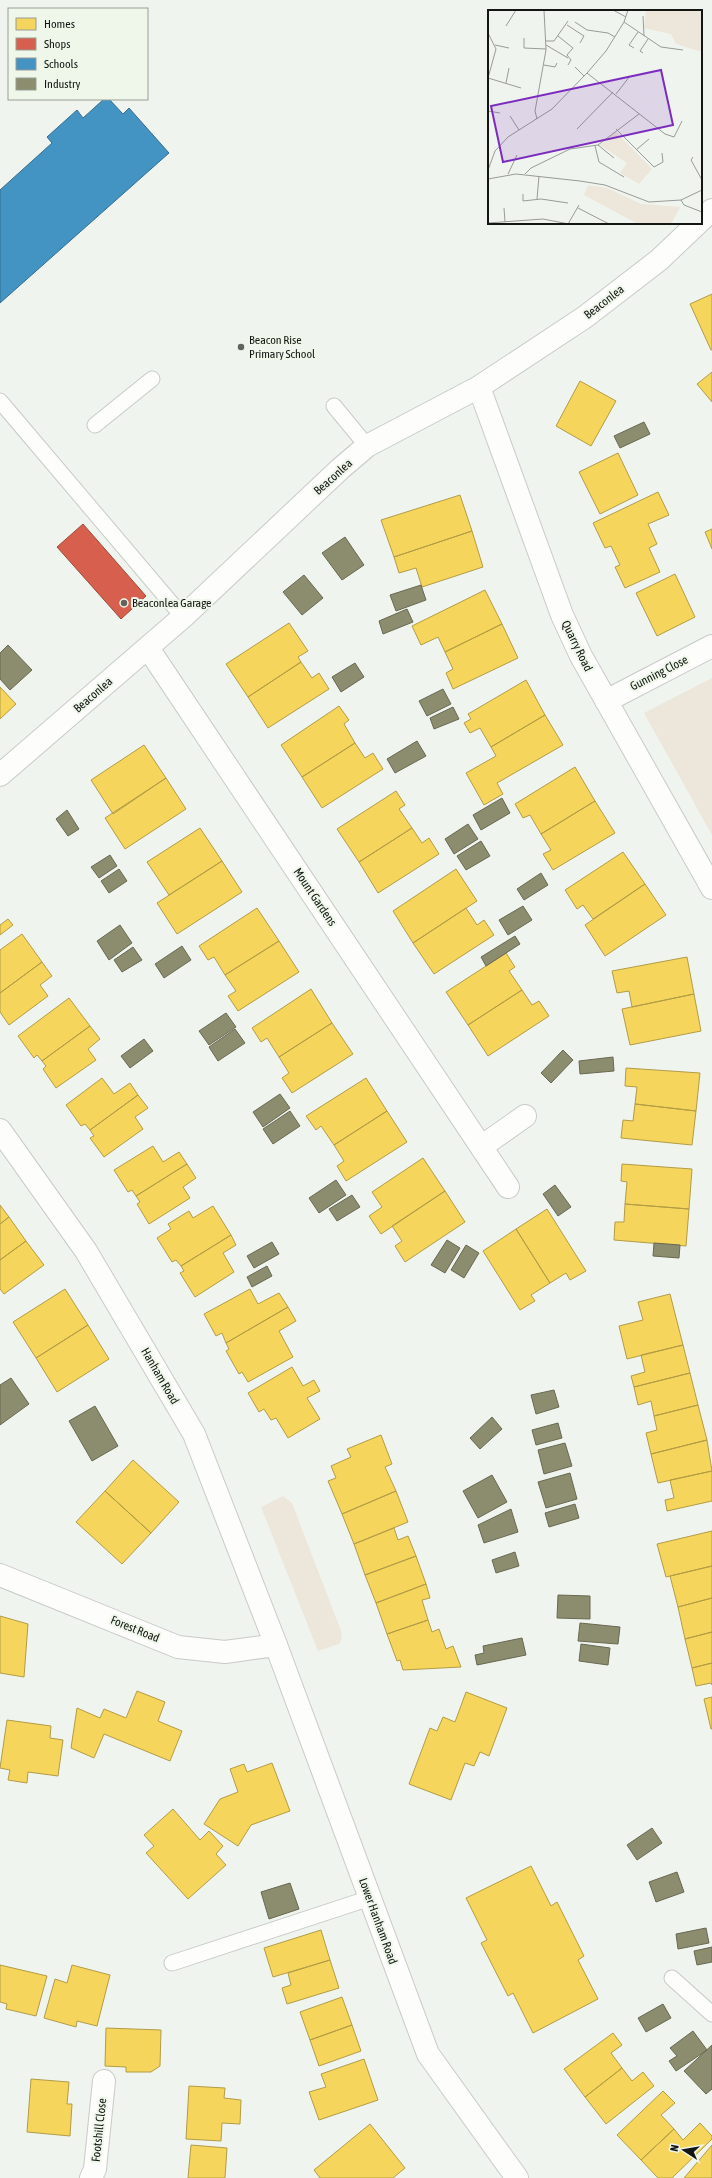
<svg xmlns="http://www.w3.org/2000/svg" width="712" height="2178" font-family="'Asap Condensed',sans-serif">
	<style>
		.green { fill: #ede6da }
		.homes { fill: #f6d55c; stroke: #b29c46 }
		.shops { fill: #d6604d; stroke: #9c4a3b }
		.schools { fill: #4393c3; stroke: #356e8e }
		.industry { fill: #8c8c6e; stroke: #686952 }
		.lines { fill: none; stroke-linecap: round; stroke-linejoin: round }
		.service-casing { stroke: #c8cbc7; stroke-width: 17 }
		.minor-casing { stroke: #c8cbc7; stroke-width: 24 }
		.secondary-casing { stroke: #c8cbc7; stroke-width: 24 }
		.service { stroke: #fdfdfc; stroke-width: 15 }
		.minor { stroke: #fdfdfc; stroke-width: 22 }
		.secondary { stroke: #fdfdfc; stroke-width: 22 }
		.poi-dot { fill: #60645f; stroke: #eff7eb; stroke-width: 1.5 }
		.labels { text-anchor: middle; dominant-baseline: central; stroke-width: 4; stroke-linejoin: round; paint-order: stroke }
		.street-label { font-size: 12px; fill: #131612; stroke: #eff7eb }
		.poi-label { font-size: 12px; fill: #131612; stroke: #eff7eb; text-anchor: start }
		.inset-road { fill: none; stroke: #989b96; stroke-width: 1 }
		.view { fill: #7b2cbf; fill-opacity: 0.15; stroke: #7b2cbf; stroke-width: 2 }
		.inset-edge { fill: none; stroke: #131612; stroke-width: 2 }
	</style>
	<rect width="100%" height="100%" fill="#f0f4ee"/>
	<path class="green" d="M 712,678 L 712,835 L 644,713 Z
		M 283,1496 L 292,1503 L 341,1631 L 342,1639 L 339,1644 L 318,1651 L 261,1507 Z"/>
	<path class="homes" d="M 712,294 L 712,350 L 711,350 L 690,304 Z
		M 712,372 L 712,402 L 697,384 Z
		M 580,381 L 616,401 L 591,446 L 556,426 Z
		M 618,453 L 638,495 L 600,514 L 579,472 Z
		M 658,492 L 669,515 L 648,524 L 657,544 L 649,548 L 660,572 L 625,588 L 615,567 L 620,565 L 611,546 L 605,548 L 593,523 Z
		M 460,495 L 472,531 L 394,557 L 381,520 Z
		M 712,529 L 712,549 L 705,532 Z
		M 472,531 L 483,567 L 422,587 L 416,568 L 399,573 L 394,557 Z
		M 675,574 L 695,617 L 657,636 L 636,593 Z
		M 485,590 L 502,624 L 445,652 L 438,637 L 421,645 L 412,626 Z
		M 289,623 L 308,651 L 298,657 L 301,662 L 248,697 L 226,664 Z
		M 502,624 L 518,658 L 453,689 L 446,673 L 453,669 L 445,652 Z
		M 301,662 L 312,678 L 319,673 L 329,689 L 268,728 L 248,697 Z
		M 526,680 L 545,715 L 491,747 L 480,728 L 470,733 L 464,723 L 471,719 L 468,714 Z
		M 0,687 L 16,704 L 0,719 Z
		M 339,706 L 349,720 L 344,724 L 355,743 L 302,777 L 281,745 Z
		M 545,715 L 563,745 L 497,783 L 503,794 L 484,805 L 466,773 L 496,756 L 491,747 Z
		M 355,743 L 365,758 L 373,753 L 383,769 L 322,808 L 302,777 Z
		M 144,745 L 166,778 L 113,814 L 91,780 Z
		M 575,767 L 595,801 L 541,834 L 530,815 L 523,818 L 515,804 Z
		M 166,778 L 186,809 L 125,849 L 105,818 Z
		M 396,791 L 405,805 L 399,809 L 412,828 L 359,862 L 337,829 Z
		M 595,801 L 615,833 L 553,870 L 543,854 L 551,850 L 541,834 Z
		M 200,828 L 222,861 L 169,895 L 147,862 Z
		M 412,828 L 422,843 L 429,838 L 439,854 L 378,893 L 359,862 Z
		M 623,852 L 645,884 L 593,919 L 583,905 L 577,909 L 565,890 Z
		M 222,861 L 242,892 L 177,934 L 157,903 Z
		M 456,869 L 477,901 L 413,943 L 393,911 Z
		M 645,884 L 666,915 L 605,956 L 585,925 Z
		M 257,908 L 279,941 L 225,975 L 214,957 L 208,960 L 199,946 Z
		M 466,908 L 477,925 L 484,920 L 494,935 L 434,974 L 413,943 Z
		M 8,919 L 13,925 L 0,935 L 0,925 Z
		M 22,934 L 42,962 L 0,993 L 0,950 Z
		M 279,941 L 299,972 L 238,1011 L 228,996 L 236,991 L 225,975 Z
		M 506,953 L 515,967 L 509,971 L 522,990 L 468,1025 L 446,992 Z
		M 687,957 L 694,994 L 632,1007 L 629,991 L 617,993 L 612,971 Z
		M 42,962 L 52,976 L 40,985 L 48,996 L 9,1025 L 0,1012 L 0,993 Z
		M 311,989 L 332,1023 L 279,1057 L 267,1038 L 261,1042 L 252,1028 Z
		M 522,990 L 532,1005 L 539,1001 L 549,1016 L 488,1056 L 468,1025 Z
		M 694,994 L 701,1031 L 630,1045 L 622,1009 Z
		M 69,998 L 90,1026 L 42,1061 L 37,1055 L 34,1058 L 18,1036 Z
		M 332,1023 L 353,1054 L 292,1093 L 282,1078 L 289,1073 L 279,1057 Z
		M 90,1026 L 100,1039 L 88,1049 L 96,1060 L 56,1088 L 43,1069 L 46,1066 L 42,1061 Z
		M 626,1068 L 700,1073 L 696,1111 L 635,1104 L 637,1087 L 625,1086 Z
		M 102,1078 L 114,1094 L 130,1083 L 138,1095 L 90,1130 L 85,1124 L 81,1126 L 66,1105 Z
		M 366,1078 L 387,1111 L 334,1145 L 321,1126 L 316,1130 L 306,1116 Z
		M 138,1095 L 148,1108 L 135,1117 L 143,1129 L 104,1157 L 90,1138 L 94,1136 L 90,1130 Z
		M 635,1104 L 696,1111 L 692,1145 L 621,1138 L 623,1120 L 633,1121 Z
		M 387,1111 L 407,1142 L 346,1181 L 337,1166 L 344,1161 L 334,1145 Z
		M 153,1146 L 163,1162 L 179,1152 L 187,1164 L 136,1196 L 132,1190 L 128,1192 L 114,1170 Z
		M 423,1158 L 445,1191 L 381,1234 L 369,1216 L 382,1207 L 372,1192 Z
		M 187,1164 L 196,1178 L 183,1187 L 190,1198 L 149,1224 L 137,1204 L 140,1202 L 136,1196 Z
		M 622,1164 L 692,1169 L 689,1209 L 625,1204 L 627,1182 L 621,1181 Z
		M 445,1191 L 465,1222 L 405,1262 L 395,1246 L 402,1241 L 392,1226 Z
		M 625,1204 L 689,1209 L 686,1246 L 614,1240 L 615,1222 L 624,1222 Z
		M 0,1205 L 9,1217 L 0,1224 Z
		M 213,1206 L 231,1235 L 181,1266 L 176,1260 L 172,1262 L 157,1238 L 171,1229 L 168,1224 L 189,1211 L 193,1218 Z
		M 547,1209 L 586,1271 L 570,1280 L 566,1273 L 550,1283 L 516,1229 Z
		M 9,1217 L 26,1241 L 0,1260 L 0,1224 Z
		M 516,1229 L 550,1283 L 531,1295 L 535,1301 L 520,1310 L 483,1251 Z
		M 231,1235 L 236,1245 L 223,1253 L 234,1272 L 195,1297 L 180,1273 L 184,1271 L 181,1266 Z
		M 26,1241 L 44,1265 L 4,1294 L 0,1289 L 0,1260 Z
		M 65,1289 L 88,1325 L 36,1358 L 13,1322 Z
		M 250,1289 L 258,1304 L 279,1293 L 288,1307 L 226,1343 L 222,1333 L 216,1336 L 204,1314 Z
		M 670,1294 L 683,1345 L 627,1359 L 619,1326 L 643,1320 L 638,1302 Z
		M 288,1307 L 296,1321 L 279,1331 L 293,1357 L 248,1382 L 242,1372 L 239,1374 L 226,1351 L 229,1349 L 226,1343 Z
		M 88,1325 L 109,1359 L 57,1392 L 36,1358 Z
		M 683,1345 L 690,1373 L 634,1387 L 631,1376 L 645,1372 L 641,1355 Z
		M 292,1367 L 303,1386 L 314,1380 L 320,1391 L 307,1398 L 320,1419 L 288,1438 L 276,1418 L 271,1420 L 264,1409 L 259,1412 L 248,1393 Z
		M 690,1373 L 698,1405 L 654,1416 L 651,1401 L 638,1405 L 634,1387 Z
		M 698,1405 L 707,1440 L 651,1454 L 646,1433 L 657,1430 L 654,1416 Z
		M 381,1435 L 392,1464 L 385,1467 L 396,1491 L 342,1514 L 328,1481 L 336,1478 L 331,1466 L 351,1457 L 347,1449 Z
		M 707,1440 L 712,1471 L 658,1483 L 651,1454 Z
		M 133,1460 L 179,1502 L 151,1533 L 105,1491 Z
		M 712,1471 L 712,1501 L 667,1511 L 665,1500 L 674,1498 L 670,1480 Z
		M 105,1491 L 151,1533 L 122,1564 L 76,1522 Z
		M 396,1491 L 408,1522 L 354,1544 L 342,1514 Z
		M 394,1528 L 398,1540 L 408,1536 L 416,1556 L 365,1575 L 354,1544 Z
		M 712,1531 L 712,1566 L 666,1577 L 657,1544 Z
		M 416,1556 L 426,1584 L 376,1603 L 365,1575 Z
		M 712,1566 L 712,1598 L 678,1607 L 670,1576 Z
		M 426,1584 L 430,1598 L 422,1600 L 428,1620 L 387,1634 L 376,1603 Z
		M 712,1598 L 712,1632 L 685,1639 L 678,1607 Z
		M 0,1616 L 28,1624 L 24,1677 L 0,1673 Z
		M 428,1620 L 432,1632 L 439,1629 L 446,1649 L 453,1646 L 461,1667 L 403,1670 L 400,1660 L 397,1661 L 387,1634 Z
		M 712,1632 L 712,1663 L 692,1668 L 685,1639 Z
		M 712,1663 L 712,1685 L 711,1683 L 696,1686 L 692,1668 Z
		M 137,1691 L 165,1702 L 158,1721 L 182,1731 L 170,1761 L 104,1734 L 94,1758 L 71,1748 L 77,1708 L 100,1718 L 104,1709 L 126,1718 Z
		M 466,1692 L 507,1708 L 489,1756 L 480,1752 L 474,1766 L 465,1763 L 451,1800 L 409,1784 L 430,1728 L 437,1731 L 443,1717 L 455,1722 Z
		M 712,1697 L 712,1729 L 711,1729 L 704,1699 Z
		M 7,1720 L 51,1726 L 50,1738 L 63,1740 L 58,1776 L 28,1772 L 27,1783 L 8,1780 L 10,1770 L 0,1768 Z
		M 272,1763 L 290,1811 L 251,1825 L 238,1846 L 204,1824 L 220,1799 L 238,1792 L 230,1769 L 244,1764 L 247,1772 Z
		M 173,1809 L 200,1840 L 209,1831 L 223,1846 L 216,1854 L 226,1865 L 188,1899 L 146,1853 L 154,1846 L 144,1835 Z
		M 531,1866 L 551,1906 L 557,1902 L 584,1956 L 578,1960 L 598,1999 L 533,2033 L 513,1993 L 508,1996 L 481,1943 L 487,1940 L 466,1898 Z
		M 321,1930 L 330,1960 L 273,1977 L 264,1948 Z
		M 330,1960 L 339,1988 L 287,2004 L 282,1988 L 291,1985 L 288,1973 Z
		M 0,1965 L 47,1976 L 36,2016 L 6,2009 L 7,2004 L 0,2002 Z
		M 72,1965 L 110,1975 L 97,2026 L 77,2021 L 76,2027 L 44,2018 L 55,1979 L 67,1983 Z
		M 342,1997 L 352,2025 L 310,2040 L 300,2012 Z
		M 352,2025 L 361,2051 L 319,2066 L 310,2040 Z
		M 106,2028 L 161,2030 L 160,2066 L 151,2072 L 126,2072 L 126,2067 L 105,2066 Z
		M 613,2033 L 622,2045 L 611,2053 L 622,2068 L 585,2097 L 564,2069 Z
		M 364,2059 L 378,2100 L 319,2120 L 309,2092 L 326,2087 L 321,2074 Z
		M 622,2068 L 632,2081 L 643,2072 L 654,2086 L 606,2124 L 585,2097 Z
		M 31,2079 L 69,2082 L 67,2104 L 72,2104 L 70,2136 L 27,2132 Z
		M 189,2086 L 225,2088 L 224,2098 L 241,2100 L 240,2124 L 222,2123 L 221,2141 L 186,2139 Z
		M 663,2091 L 675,2103 L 661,2115 L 674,2129 L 641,2160 L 617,2135 Z
		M 700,2123 L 712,2136 L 712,2139 L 672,2178 L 658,2178 L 641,2160 L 674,2129 L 683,2140 Z
		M 370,2124 L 405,2168 L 393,2178 L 320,2178 L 314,2170 Z
		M 191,2145 L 227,2148 L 225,2178 L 188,2178 Z
		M 712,2145 L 712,2178 L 684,2178 Z"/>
	<path class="shops" d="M 83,524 L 146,596 L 121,619 L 57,547 Z"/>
	<path class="schools" d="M 104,99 L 109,99 L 123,114 L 129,108 L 169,153 L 0,303 L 0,190 L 52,143 L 47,137 L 77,110 L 83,118 Z"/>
	<path class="industry" d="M 644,422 L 650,434 L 620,448 L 614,436 Z
		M 345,537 L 364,565 L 342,580 L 322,553 Z
		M 304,575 L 323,598 L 302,615 L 283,592 Z
		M 421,585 L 426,600 L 396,611 L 390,595 Z
		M 407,609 L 413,622 L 383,634 L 379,621 Z
		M 8,645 L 32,670 L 10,690 L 0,679 L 0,653 Z
		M 355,663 L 364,677 L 341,692 L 332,677 Z
		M 443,689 L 451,704 L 427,716 L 419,701 Z
		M 453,707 L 459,719 L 434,729 L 430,718 Z
		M 417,741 L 426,756 L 395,773 L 387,759 Z
		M 502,798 L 510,813 L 481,830 L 473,815 Z
		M 67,810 L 79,829 L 68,836 L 56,819 Z
		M 468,824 L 478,839 L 454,854 L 445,839 Z
		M 481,841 L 490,856 L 466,870 L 457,856 Z
		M 110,855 L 117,866 L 99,878 L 91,867 Z
		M 119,869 L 127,881 L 109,893 L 101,881 Z
		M 541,873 L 548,885 L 524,900 L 517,889 Z
		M 523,906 L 532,920 L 508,935 L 499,920 Z
		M 120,925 L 132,943 L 109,960 L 97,941 Z
		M 515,936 L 520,944 L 486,966 L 481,957 Z
		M 182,946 L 191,960 L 164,978 L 155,964 Z
		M 133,947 L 142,960 L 122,972 L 114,960 Z
		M 226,1013 L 236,1027 L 209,1045 L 199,1031 Z
		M 235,1029 L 245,1043 L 218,1061 L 209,1047 Z
		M 144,1039 L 153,1051 L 130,1068 L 121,1056 Z
		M 563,1050 L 573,1060 L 551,1083 L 541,1073 Z
		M 613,1057 L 614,1071 L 580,1074 L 579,1061 Z
		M 280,1094 L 290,1108 L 263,1127 L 253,1112 Z
		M 290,1111 L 300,1126 L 273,1144 L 263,1129 Z
		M 336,1180 L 346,1195 L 319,1213 L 309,1198 Z
		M 555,1185 L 571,1207 L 558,1216 L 543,1194 Z
		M 352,1195 L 360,1207 L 337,1221 L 329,1209 Z
		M 447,1240 L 460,1248 L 445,1273 L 431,1265 Z
		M 272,1242 L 279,1254 L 254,1268 L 247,1256 Z
		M 654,1243 L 680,1245 L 679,1258 L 653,1256 Z
		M 466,1245 L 479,1253 L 464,1278 L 451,1270 Z
		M 267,1266 L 272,1276 L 252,1287 L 247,1277 Z
		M 11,1378 L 29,1404 L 0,1425 L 0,1385 Z
		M 554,1390 L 559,1407 L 536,1414 L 531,1395 Z
		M 95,1406 L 118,1446 L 92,1461 L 69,1421 Z
		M 492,1417 L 502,1429 L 480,1449 L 470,1438 Z
		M 558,1423 L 562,1438 L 536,1445 L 532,1430 Z
		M 565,1443 L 572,1466 L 544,1474 L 538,1450 Z
		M 570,1473 L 577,1499 L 546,1508 L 538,1482 Z
		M 492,1475 L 507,1502 L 478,1518 L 463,1491 Z
		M 575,1504 L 579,1518 L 549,1527 L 545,1513 Z
		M 511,1509 L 518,1532 L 484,1543 L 478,1525 Z
		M 515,1552 L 519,1566 L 496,1573 L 492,1560 Z
		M 558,1595 L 590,1596 L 590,1619 L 557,1618 Z
		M 580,1623 L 620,1627 L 618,1644 L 578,1641 Z
		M 522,1638 L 526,1655 L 477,1665 L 475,1655 L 484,1653 L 483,1646 Z
		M 581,1644 L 610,1648 L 608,1665 L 579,1661 Z
		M 652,1828 L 662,1843 L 637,1860 L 627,1845 Z
		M 677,1872 L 684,1892 L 656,1902 L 649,1882 Z
		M 290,1883 L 299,1909 L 269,1919 L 261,1892 Z
		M 706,1928 L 709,1943 L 678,1949 L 676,1934 Z
		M 712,1947 L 712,1962 L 697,1965 L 694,1951 Z
		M 663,2004 L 671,2018 L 646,2032 L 638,2018 Z
		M 693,2031 L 707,2050 L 676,2071 L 669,2061 L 677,2056 L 670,2048 Z
		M 712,2045 L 712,2089 L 706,2094 L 684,2071 Z"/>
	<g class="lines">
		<defs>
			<path id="service" d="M 0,401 L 183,617
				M 334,406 L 367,446
				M 95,425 L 152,379
				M 172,1963 L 370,1898
				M 672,1978 L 712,2014"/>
			<path id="minor" d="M 701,220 L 712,210
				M 479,387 L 562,615 L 581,656 L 712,888
				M 148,648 L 508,1187
				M 606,701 L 712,646
				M 0,775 L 183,617 L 340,469 L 367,446 L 479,387 L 585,317 L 659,260 L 698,223
				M 481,1147 L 525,1116
				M 0,1575 L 178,1647 L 225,1652 L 276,1645
				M 91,2178 L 95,2169 L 104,2081"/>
			<path id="secondary" d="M 0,1130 L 86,1251 L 194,1434 L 276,1645 L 428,2054 L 517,2178"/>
		</defs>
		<use href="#service" class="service-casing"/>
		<use href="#minor" class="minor-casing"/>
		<use href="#secondary" class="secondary-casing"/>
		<use href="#service" class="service"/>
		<use href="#minor" class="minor"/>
		<use href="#secondary" class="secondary"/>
	</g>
	<g class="poi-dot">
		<circle cx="241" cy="347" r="4"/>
		<circle cx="124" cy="603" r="4"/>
	</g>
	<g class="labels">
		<g class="street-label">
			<text transform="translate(604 302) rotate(-38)">Beaconlea</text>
			<text transform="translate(333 477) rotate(-42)">Beaconlea</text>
			<text transform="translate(577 646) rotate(64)">Quarry Road</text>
			<text transform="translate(659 673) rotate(-27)">Gunning Close</text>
			<text transform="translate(93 695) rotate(-41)">Beaconlea</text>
			<text transform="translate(315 897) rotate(56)">Mount Gardens</text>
			<text transform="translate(160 1376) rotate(60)">Hanham Road</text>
			<text transform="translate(135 1629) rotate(22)">Forest Road</text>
			<text transform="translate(378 1921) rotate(70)">Lower Hanham Road</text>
			<text transform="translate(99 2130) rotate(-84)">Footshill Close</text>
		</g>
		<g class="poi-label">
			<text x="249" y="340">Beacon Rise<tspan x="249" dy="14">Primary School</tspan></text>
			<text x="132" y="603">Beaconlea Garage</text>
		</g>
	</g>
	<g transform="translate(488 10)">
		<rect width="214" height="214" fill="#f0f4ee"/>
		<path d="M 158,0 L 214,0 L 214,42 L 188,34 L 183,24 L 156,18 ZM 128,122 L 164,159 L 151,174 L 132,163 L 139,153 L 112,135 ZM 100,175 L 119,178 L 153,194 L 192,197 L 183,214 L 150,214 L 96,185 Z" fill="#ede6da"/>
		<path class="inset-road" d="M 125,0 L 138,7M 155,6 L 156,26M 87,12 L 99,20 L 120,23 L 127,27M 136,12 L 173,37 L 195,40M 79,15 L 96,26 L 92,33M 18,16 L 28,0M 0,23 L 8,39 L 0,68M 70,26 L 85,38 L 79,45 L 83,50 L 80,55M 36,28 L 36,38 L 58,39M 58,31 L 66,31 L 80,11M 7,35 L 21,38M 58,35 L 80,48M 146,38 L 141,35 L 150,22M 155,43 L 152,41 L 160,29M 56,55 L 67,57 L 69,53M 87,57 L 96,66M 99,63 L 177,124 L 186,127 L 194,111M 0,68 L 33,78M 18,73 L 21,58M 128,84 L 142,66M 0,101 L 12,103M 22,106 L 31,120M 49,109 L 47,101 L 58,40 L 56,0M 89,119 L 125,82M 128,119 L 166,157 L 175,152 L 174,143M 110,135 L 126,148M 107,136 L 111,152 L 136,167M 148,140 L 161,129M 205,147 L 203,150 L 214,170M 0,160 L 7,141 L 20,127 L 64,99 L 99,63 L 118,41 L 136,12 L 140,0M 20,164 L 29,145M 37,164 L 43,158 L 82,139 L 110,135 L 151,104M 0,169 L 28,164 L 92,171 L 117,175 L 161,192 L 193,190 L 214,180M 35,184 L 35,191 L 53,189 L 80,193M 49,189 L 51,166M 193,190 L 196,195 L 214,202M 16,198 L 17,212M 90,198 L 121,214M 0,213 L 55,209 L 81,214M 80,214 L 91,195"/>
		<path class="view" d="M 173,60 L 185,115 L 15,152 L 3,96 Z"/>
		<rect width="214" height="214" class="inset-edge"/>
	</g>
	<rect x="8" y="8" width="140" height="92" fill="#eff7eb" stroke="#979d94"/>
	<rect x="16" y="18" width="20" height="12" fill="#f6d55c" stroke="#979d94"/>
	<text x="44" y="28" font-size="12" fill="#131612">Homes</text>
	<rect x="16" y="38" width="20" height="12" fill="#d6604d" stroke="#979d94"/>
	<text x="44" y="48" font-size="12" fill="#131612">Shops</text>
	<rect x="16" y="58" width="20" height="12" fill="#4393c3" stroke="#979d94"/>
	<text x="44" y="68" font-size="12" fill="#131612">Schools</text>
	<rect x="16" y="78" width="20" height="12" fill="#8c8c6e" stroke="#979d94"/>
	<text x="44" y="88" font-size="12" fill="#131612">Industry</text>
	<g transform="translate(684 2150) rotate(282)" stroke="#eff7eb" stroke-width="3" paint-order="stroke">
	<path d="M0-3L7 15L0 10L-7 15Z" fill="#131612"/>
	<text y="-6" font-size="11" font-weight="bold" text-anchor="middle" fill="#131612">N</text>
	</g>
</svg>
